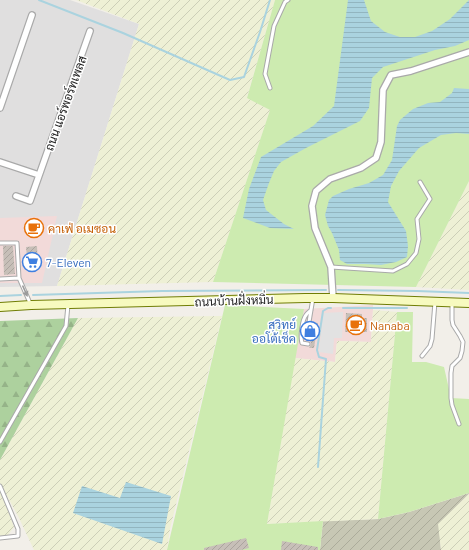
<svg xmlns="http://www.w3.org/2000/svg" width="469" height="550" font-family="Barlow,Sarabun,sans-serif">
	<style>
		.residential { fill: #e0dfdf }
		.commercial { fill: #f2dad9 }
		.construction { fill: url(#construction-furrows) }
		.farmland { fill: url(#farmland-furrows) }
		.grass { fill: #cdebb0 }
		.forest { fill: url(#forest-firs) }
		.parking { fill: #e2e2e2 }
		.water { fill: url(#water-rules) }
		.lines { fill: none; stroke-linecap: round; stroke-linejoin: round }
		.stream { stroke: #aad3df; stroke-width: 2 }
		.building { fill: url(#building-hatch) }
		.lane-casing { stroke: #a9a9a9; stroke-width: 5 }
		.street-casing { stroke: #a9a9a9; stroke-width: 8 }
		.secondary-casing { stroke: #707d05; stroke-width: 10 }
		.lane { stroke: #fff; stroke-width: 3 }
		.street { stroke: #fff; stroke-width: 5.5 }
		.secondary { stroke: #f7fabf; stroke-width: 8 }
		.oneway { fill: #9c9c9c }
		.labels { text-anchor: middle; dominant-baseline: central; stroke-width: 3; stroke-linejoin: round; paint-order: stroke }
		.street-label { font-size: 12px; fill: #222; stroke: #fff }
		.food-label { font-size: 12px; fill: #c56008; stroke: #fff; text-anchor: start }
		.shop-label { font-size: 12px; fill: #366cbe; stroke: #fff; text-anchor: start }
	</style>
	<defs>
		<pattern id="construction-furrows" width="10" height="10" patternUnits="userSpaceOnUse"><rect width="10" height="10" fill="#c7c7b4"/><path d="M-1 1l2-2M0 10L10 0M9 11l2-2" fill="none" stroke="#abab9a"/></pattern>
		<pattern id="farmland-furrows" width="10" height="10" patternUnits="userSpaceOnUse"><rect width="10" height="10" fill="#eef0d5"/><path d="M-1 1l2-2M0 10L10 0M9 11l2-2" fill="none" stroke="#ccceb7"/></pattern>
		<pattern id="forest-firs" width="22" height="20" patternUnits="userSpaceOnUse"><rect width="22" height="20" fill="#add19e"/><path d="M5 1l3.5 6h-7zM16 11l3.5 6h-7z" fill="#95b388"/></pattern>
		<pattern id="water-rules" width="6" height="5" patternUnits="userSpaceOnUse"><rect width="6" height="5" fill="#aad3df"/><path d="M0 2.5h6" fill="none" stroke="#92b5bf"/></pattern>
		<pattern id="building-hatch" width="6" height="6" patternUnits="userSpaceOnUse"><rect width="6" height="6" fill="#c7bfb8"/><path d="M-1 1l2-2M0 6l6-6M5 7l2-2" fill="none" stroke="#aba49e"/></pattern>
	</defs>
	<rect width="100%" height="100%" fill="#f2efe9"/>
	<path class="residential" d="M 0,0 L 70,0 L 139,24 L 57,286 L 0,287 Z"/>
	<path class="commercial" d="M 57,216 L 42,283 L 0,283 L 0,218 Z
		M 373,305 L 373,310 L 371,342 L 337,341 L 335,362 L 295,358 L 304,309 Z"/>
	<path class="construction" d="M 469,493 L 469,494 L 439,524 L 441,550 L 320,550 L 323,521 L 378,519 L 409,512 Z"/>
	<path class="farmland" d="M 76,0 L 275,0 L 247,97 L 270,110 L 213,282 L 57,286 L 139,24 Z
		M 469,181 L 469,290 L 416,287 Z
		M 373,310 L 397,312 L 378,519 L 267,524 L 295,358 L 335,362 L 337,341 L 371,342 Z
		M 222,316 L 170,529 L 167,550 L 34,550 L 18,516 L 0,483 L 0,460 L 78,318 Z
		M 0,488 L 14,527 L 8,535 L 0,537 Z
		M 469,494 L 469,550 L 441,550 L 438,524 Z"/>
	<path class="grass" d="M 275,0 L 469,0 L 469,181 L 416,287 L 213,282 L 270,110 L 247,98 Z
		M 225,305 L 304,309 L 267,524 L 323,521 L 320,550 L 167,550 Z
		M 397,312 L 413,312 L 412,362 L 426,362 L 444,367 L 451,398 L 469,399 L 469,493 L 409,512 L 378,519 Z"/>
	<path class="forest" d="M 78,318 L 0,460 L 0,321 Z"/>
	<path class="parking" d="M 343,312 L 342,338 L 334,338 L 333,354 L 319,352 L 323,313 Z"/>
	<path class="water" d="M 348,0 L 364,0 L 371,21 L 385,32 L 400,37 L 415,37 L 432,31 L 450,19 L 469,0 L 469,40 L 455,46 L 435,50 L 383,67 L 372,78 L 369,108 L 360,121 L 306,148 L 281,162 L 274,171 L 269,183 L 263,200 L 266,210 L 284,224 L 294,229 L 270,228 L 243,218 L 249,189 L 261,157 L 313,126 L 334,106 Z
		M 454,88 L 469,89 L 469,134 L 456,133 L 441,135 L 419,148 L 399,171 L 391,186 L 388,202 L 406,231 L 408,246 L 407,257 L 396,262 L 381,265 L 365,264 L 347,264 L 340,260 L 339,250 L 332,233 L 328,226 L 325,215 L 329,200 L 333,196 L 349,189 L 369,183 L 383,175 L 392,160 L 397,126 L 400,120 L 413,109 L 428,103 L 440,102 L 452,93 Z
		M 126,482 L 171,496 L 162,544 L 73,513 L 82,486 L 120,498 Z"/>
	<g class="lines">
		<path class="stream" d="M 39,0 L 123,33 L 230,80 L 244,77 L 260,32 L 270,0
			M 338,290 L 417,291 L 469,293
			M 33,295 L 162,291 L 326,290
			M 0,296 L 21,295
			M 343,308 L 407,308
			M 318,467 L 326,359 L 319,357 L 317,350 L 323,311 L 328,308 L 331,308"/>
	</g>
	<path class="building" d="M 3,246 L 13,246 L 15,274 L 4,275 Z
		M 37,246 L 38,267 L 28,268 L 26,247 Z
		M 346,313 L 362,314 L 362,318 L 367,318 L 367,332 L 345,332 Z
		M 306,322 L 307,324 L 309,325 L 311,324 L 312,322 L 318,323 L 314,348 L 309,348 L 311,344 L 310,340 L 304,340 L 304,333 Z
		M 246,538 L 249,548 L 241,550 L 204,550 L 204,548 Z
		M 282,541 L 318,547 L 318,550 L 281,550 Z"/>
	<g class="lines">
		<defs>
			<path id="lane" d="M 270,88 L 265,74 L 274,26 L 285,2 L 288,0
				M 0,243 L 17,243 L 19,278 L 30,303
				M 331,267 L 393,271 L 407,264 L 416,253 L 419,239 L 417,219 L 430,199 L 420,182
				M 0,279 L 19,278
				M 452,302 L 452,320 L 453,325 L 460,336 L 463,342 L 462,351 L 460,358 L 452,366 L 451,373 L 451,398 L 452,405 L 459,424
				M 309,322 L 313,298
				M 308,344 L 302,343 C 300,337 302,320 306,315 C 307,313 309,312 311,310
				M 422,356 L 430,346 L 432,339 L 435,302
				M 0,442 L 66,326 L 68,305
				M 0,486 L 18,529 L 18,536 L 0,538"/>
			<path id="street" d="M 0,108 L 32,15
				M 0,162 L 39,175
				M 16,196 L 30,201 L 90,31
				M 333,298 L 331,267 L 315,228 L 312,206 L 316,191 L 330,179 L 361,168 L 376,158 L 381,142 L 383,90 L 391,75 L 411,71 L 469,52"/>
			<path id="secondary" d="M 0,307 L 31,305 L 305,298 L 333,298 L 469,303"/>
		</defs>
		<use href="#lane" class="lane-casing"/>
		<use href="#street" class="street-casing"/>
		<use href="#secondary" class="secondary-casing"/>
		<use href="#lane" class="lane"/>
		<use href="#street" class="street"/>
		<use href="#secondary" class="secondary"/>
	</g>
	<defs><path id="oneway-solid" d="M-6-.8H1V-3.2L6.5 0L1 3.2V.8H-6Z"/></defs>
	<use class="oneway" href="#oneway-solid" transform="translate(25 291) rotate(66)"/>
	<defs>
		<symbol id="cafe-ring" viewBox="-11 -11 22 22"><circle r="9.5" fill="#fff" stroke="#e8710a" stroke-width="1.5"/><path d="M-5.5-4.5H6V0H3Q3 3.5 0 3.5H-2.5Q-5.5 3.5-5.5 0ZM3-3.2v2h1.7v-2ZM-6 4.5H4V6H-6Z" fill="#e8710a"/></symbol>
		<symbol id="supermarket-ring" viewBox="-11 -11 22 22"><circle r="9.5" fill="#fff" stroke="#3f7fe0" stroke-width="1.5"/><path d="M-6-5.5h2.5l.6 2H6L4.5 2H-2.5L-4.4-4H-6ZM-1.5 3.2a1.3 1.3 0 1 0 .1 0ZM3 3.2a1.3 1.3 0 1 0 .1 0Z" fill="#3f7fe0"/></symbol>
		<symbol id="shop-ring" viewBox="-11 -11 22 22"><circle r="9.5" fill="#fff" stroke="#3f7fe0" stroke-width="1.5"/><path d="M-5-2.5h2.3a2.7 3.5 0 0 1 5.4 0H5L5.5 6h-11ZM-1.5-2.5h3a1.5 2.3 0 0 0-3 0Z" fill="#3f7fe0"/></symbol>
	</defs>
	<g fill-rule="evenodd">
		<use href="#cafe-ring" x="23" y="217" width="22" height="22"/>
		<use href="#supermarket-ring" x="21" y="251" width="22" height="22"/>
		<use href="#cafe-ring" x="345" y="314" width="22" height="22"/>
		<use href="#shop-ring" x="299" y="320" width="22" height="22"/>
	</g>
	<g class="labels">
		<g class="street-label">
			<text transform="translate(65 103) rotate(-70)">ถนน แอร์พอร์ทเพลส</text>
			<text transform="translate(234 300) rotate(-2)">ถนนบ้านฝั่งหมิ่น</text>
		</g>
		<g class="food-label">
			<text x="48" y="228">คาเฟ่ อเมซอน</text>
			<text x="370" y="325">Nanaba</text>
		</g>
		<g class="shop-label">
			<text x="46" y="262">7-Eleven</text>
			<text x="296" y="324" text-anchor="end">สุวิทย์<tspan x="296" dy="14">ออโต้เช็ค</tspan></text>
		</g>
	</g>
</svg>
